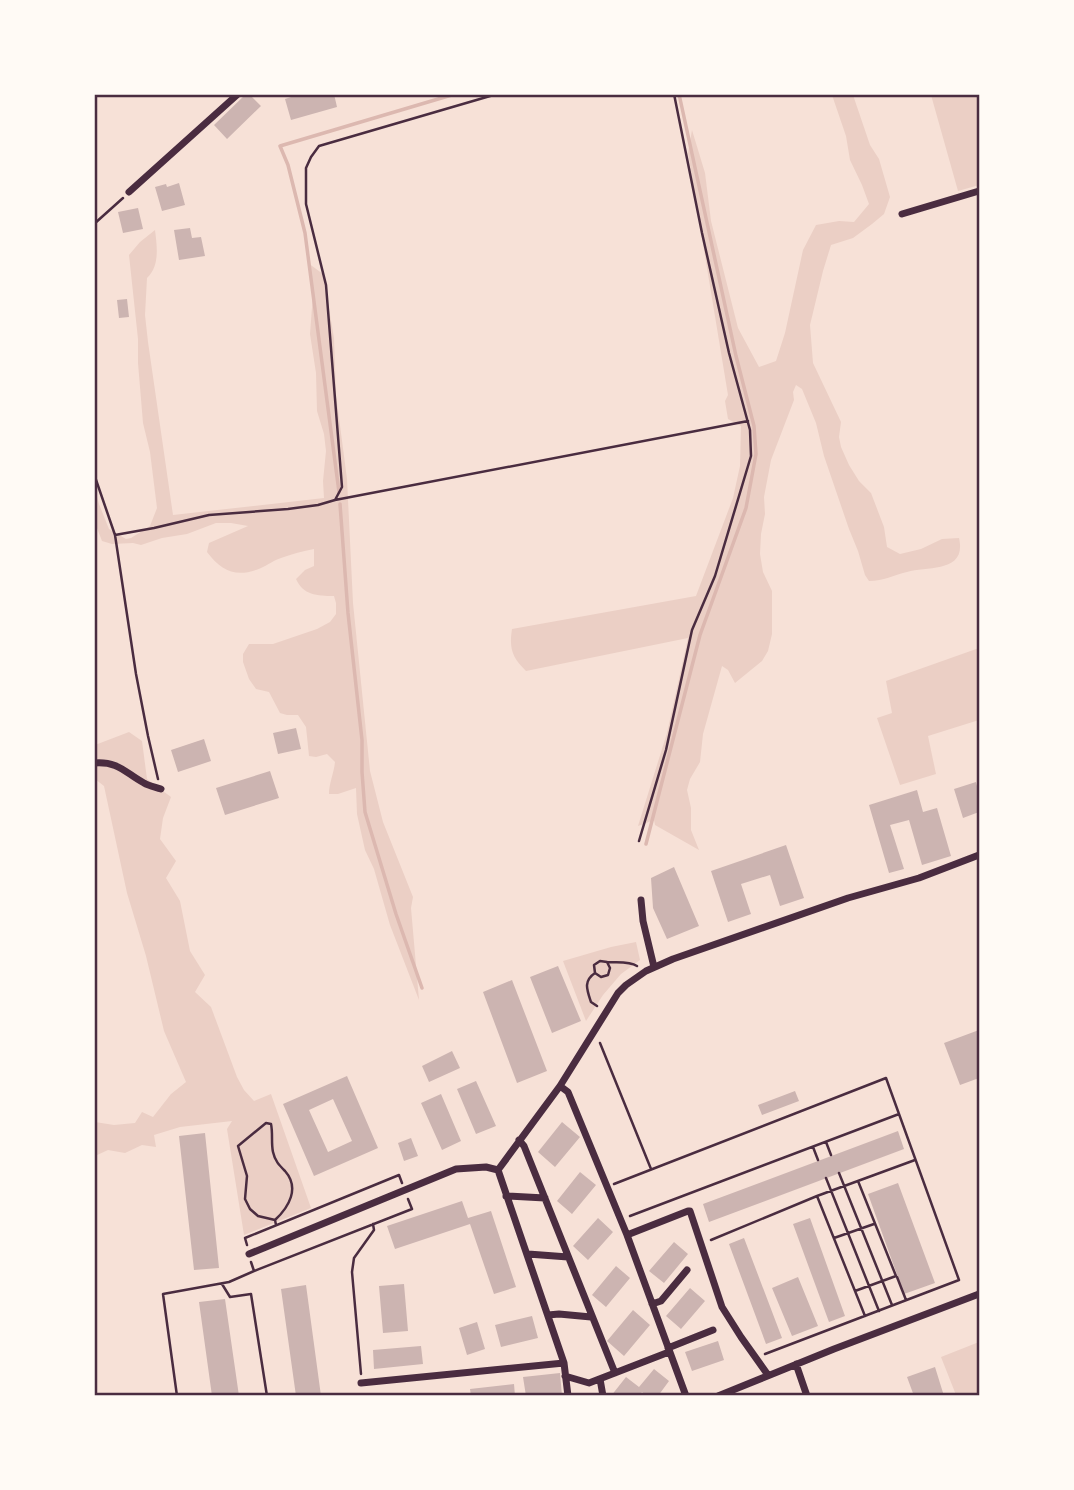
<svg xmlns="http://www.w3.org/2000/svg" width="1074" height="1490" font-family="Inter,sans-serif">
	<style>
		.green { fill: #ebcfc5 }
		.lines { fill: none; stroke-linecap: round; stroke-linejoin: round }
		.stream { stroke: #dcb8b0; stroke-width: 3.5 }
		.building { fill: #ccb4b1; fill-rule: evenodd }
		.path { stroke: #4a2c40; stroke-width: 2.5 }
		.minor { stroke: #4a2c40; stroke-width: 7 }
		.neatline { fill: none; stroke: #4a2c40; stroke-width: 2.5 }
	</style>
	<rect width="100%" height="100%" fill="#f7e1d7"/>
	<path class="green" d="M 832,95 L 853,95 L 870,145 L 879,159 L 890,197 L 884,214 L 872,224 L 853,238 L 831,245 L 823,271 L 810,325 L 813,363 L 841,422 L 839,437 L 841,447 L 849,465 L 859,481 L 871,493 L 884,527 L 887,547 L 900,554 L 921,549 L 942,539 L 959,538 C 967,573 928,566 907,572 C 893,575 884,581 869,581 L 865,575 L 858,551 L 849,529 L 824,456 L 816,423 L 802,389 L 796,385 L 793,392 L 794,400 L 771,460 L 764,497 L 765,514 L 761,534 L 760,554 L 763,572 L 772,591 L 772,634 L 768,651 L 762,661 L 735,683 L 728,670 L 722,666 L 703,734 L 700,762 L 690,779 L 687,790 L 691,808 L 691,830 L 699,850 L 655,825 L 654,820 L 638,826 L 667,733 L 688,638 L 526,671 C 512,657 509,649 512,629 L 696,596 L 733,498 L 740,466 L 741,426 L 728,419 L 725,401 L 728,395 L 688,153 L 692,130 L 705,173 L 711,221 L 738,328 L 759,367 L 776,361 L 785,333 L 803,250 L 816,225 L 839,221 L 854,222 L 869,204 L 862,185 L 850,160 L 846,136 Z
		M 931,95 L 979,95 L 979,185 L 958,191 Z
		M 155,230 C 157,246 160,266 147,278 L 145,315 L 148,342 L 173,515 L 324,498 L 323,481 L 326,451 L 324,434 L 317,411 L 316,373 L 310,334 L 313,294 L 308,263 L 323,274 L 334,338 L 336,395 L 347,479 L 353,603 L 370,771 L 383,822 L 413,897 L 411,908 L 419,1000 L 390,925 L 374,869 L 365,850 L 357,814 L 356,788 L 338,794 L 329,794 C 329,783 334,773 335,762 L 327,754 L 316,757 L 309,756 L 306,727 L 298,715 L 287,715 L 280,713 L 269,692 L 256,689 L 249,679 L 243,662 L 243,654 L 249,644 L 273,644 L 317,629 L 330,622 L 336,614 L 336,603 L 334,596 C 317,596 303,595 296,579 L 305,570 L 314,566 L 314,549 C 303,551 292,554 281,558 C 274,560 268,565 261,568 C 237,578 222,572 207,552 L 209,543 L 248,526 L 231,523 L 216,523 L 187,534 L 162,538 L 141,545 L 133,543 L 112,544 L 102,541 L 95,523 L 94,486 L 99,504 L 109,529 L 126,539 L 131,538 L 150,526 L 157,508 L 150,452 L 143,423 L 138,363 L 138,339 L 129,255 L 140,242 Z
		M 979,648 L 979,720 L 928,736 L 936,774 L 900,785 L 877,718 L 892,713 L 886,681 Z
		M 129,732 L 142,741 L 147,779 L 171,797 L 163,818 L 160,839 L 176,861 L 166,878 L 180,901 L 190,951 L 205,975 L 195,992 L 211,1007 L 237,1077 L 244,1090 L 254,1101 L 271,1094 L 311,1208 L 244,1235 L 227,1129 L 232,1121 L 180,1127 L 154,1135 L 156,1147 L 142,1145 L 125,1153 L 108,1150 L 95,1156 L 95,1122 L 114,1125 L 135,1123 L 142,1112 L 153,1117 L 171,1094 L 186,1082 L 164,1031 L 146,956 L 127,893 L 104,786 L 95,779 L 95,745 Z
		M 636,942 L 640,960 L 621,974 L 603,995 L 586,1021 L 563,961 L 611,947 Z
		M 979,1342 L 979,1395 L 956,1395 L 941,1357 Z"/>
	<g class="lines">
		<path class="stream" d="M 339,492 L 305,233 L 288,165 L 280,146 L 455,94
			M 340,504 L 348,613 L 362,740 L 362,772 L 365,812 L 396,914 L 422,988
			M 646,844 L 700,635 L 746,508 L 756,454 L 754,426 L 736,356 L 679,94"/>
	</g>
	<path class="building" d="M 246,94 L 249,94 L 261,106 L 227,139 L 214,125 Z
		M 300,94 L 334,94 L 337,107 L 291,120 L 285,99 Z
		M 179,183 L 185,205 L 162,211 L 155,187 L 166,184 L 167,187 Z
		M 138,208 L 143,229 L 123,233 L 118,212 Z
		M 190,228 L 192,238 L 201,237 L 205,256 L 179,260 L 174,230 Z
		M 127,299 L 129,317 L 119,318 L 117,300 Z
		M 296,728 L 301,749 L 278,754 L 273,733 Z
		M 204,739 L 211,761 L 178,772 L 171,750 Z
		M 270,771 L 279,798 L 225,815 L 216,788 Z
		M 976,782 L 979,794 L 979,812 L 963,818 L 954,789 Z
		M 917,790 L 923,812 L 937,808 L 951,856 L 922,865 L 909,820 L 890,825 L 904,869 L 889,873 L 869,805 Z
		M 786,845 L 804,898 L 780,906 L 770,875 L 741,884 L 751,914 L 728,922 L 711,871 Z
		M 674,867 L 699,926 L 667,939 L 653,908 L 651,878 Z
		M 558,966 L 581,1021 L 552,1033 L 530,977 Z
		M 512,980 L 547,1071 L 517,1083 L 483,992 Z
		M 979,1030 L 979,1078 L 960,1085 L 944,1043 Z
		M 452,1051 L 460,1068 L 429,1082 L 422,1066 Z
		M 347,1076 L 378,1148 L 314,1176 L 283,1104 ZM 333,1099 L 352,1141 L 328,1152 L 309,1110 Z
		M 476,1081 L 496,1126 L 476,1134 L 457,1089 Z
		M 795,1091 L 799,1101 L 762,1115 L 758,1105 Z
		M 441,1094 L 461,1141 L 442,1150 L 421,1103 Z
		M 562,1122 L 580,1137 L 555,1167 L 538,1152 Z
		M 898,1131 L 904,1149 L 709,1222 L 703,1204 Z
		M 205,1133 L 219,1268 L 194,1270 L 179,1136 Z
		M 411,1138 L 418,1156 L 404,1161 L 398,1143 Z
		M 580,1172 L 596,1185 L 572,1214 L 557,1201 Z
		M 898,1183 L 935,1283 L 904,1294 L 868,1194 Z
		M 462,1201 L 468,1218 L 491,1211 L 516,1287 L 494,1294 L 470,1224 L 395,1249 L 387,1226 Z
		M 598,1218 L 613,1232 L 588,1260 L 573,1246 Z
		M 810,1218 L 845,1316 L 829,1322 L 793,1224 Z
		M 744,1238 L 782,1338 L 766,1344 L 729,1244 Z
		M 674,1242 L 688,1254 L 664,1283 L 649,1271 Z
		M 616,1266 L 630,1278 L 606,1307 L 592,1295 Z
		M 798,1277 L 818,1326 L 792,1336 L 772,1288 Z
		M 404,1284 L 408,1331 L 383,1333 L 379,1286 Z
		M 306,1285 L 321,1396 L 296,1396 L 281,1289 Z
		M 690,1288 L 705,1301 L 681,1329 L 666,1316 Z
		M 225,1299 L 239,1396 L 212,1396 L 199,1302 Z
		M 633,1310 L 650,1325 L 624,1356 L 607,1341 Z
		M 532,1316 L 538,1338 L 501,1347 L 495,1325 Z
		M 477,1322 L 485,1349 L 467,1355 L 459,1328 Z
		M 718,1341 L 724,1360 L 692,1371 L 685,1352 Z
		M 421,1346 L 423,1364 L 374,1369 L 373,1350 Z
		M 935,1367 L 944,1396 L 914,1396 L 907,1377 Z
		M 654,1369 L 669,1381 L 658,1396 L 646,1396 L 642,1392 L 639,1396 L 611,1396 L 626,1377 L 639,1387 Z
		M 560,1373 L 562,1396 L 526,1396 L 523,1377 Z
		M 514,1384 L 515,1396 L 471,1396 L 470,1389 Z"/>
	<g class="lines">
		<path class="path" d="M 94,224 L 123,198
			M 94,474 L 115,535 L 136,674 L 148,736 L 158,779
			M 335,500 L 748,421
			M 115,535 L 154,528 L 209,515 L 288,509 L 318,505 L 335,500 L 342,487 L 326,285 L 306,204 L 306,168 L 311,157 L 319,146 L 497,94
			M 639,841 L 666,750 L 692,630 L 715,576 L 751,456 L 750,430 L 729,353 L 702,233 L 674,94
			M 607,962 C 617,963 629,961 637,966
			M 595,973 L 601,977 L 608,975 L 610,968 L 607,962 L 600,961 L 594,965 L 595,973 C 583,981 587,990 591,1002 L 597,1006
			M 600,1043 L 651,1169
			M 826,1142 L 831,1155
			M 813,1147 L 818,1160
			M 839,1173 L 892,1305
			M 826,1178 L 879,1311
			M 614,1184 L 886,1078 L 959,1280 L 765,1354
			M 817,1196 L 855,1291 L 896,1276 L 858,1181
			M 630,1216 L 899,1114
			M 275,1220 L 258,1216 L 250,1209 L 245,1199 L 247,1176 L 238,1146 L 266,1123 L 271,1124 C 273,1133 271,1143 273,1152 C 275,1161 279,1165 285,1171 C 300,1188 289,1207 275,1220 L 276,1225
			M 834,1238 L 874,1224
			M 711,1240 L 817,1196 L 915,1160
			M 247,1245 L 245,1238 L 399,1175 L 402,1183
			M 254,1271 L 412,1209 L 408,1199
			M 897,1277 L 906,1300
			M 222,1284 L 230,1297 L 251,1294 L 267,1396
			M 855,1291 L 865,1316
			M 361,1374 L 352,1272 L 354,1258 L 374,1230 L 373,1224
			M 177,1396 L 163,1294 L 229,1282 L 254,1271 L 251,1262"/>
		<path class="minor" d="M 129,192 L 238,94
			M 902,214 L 979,191
			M 94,763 C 119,761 125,773 144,783 C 149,786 155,787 161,789
			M 641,900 L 643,921 L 654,967
			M 560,1086 L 568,1092 L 627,1235 L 686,1396
			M 519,1140 L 524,1146 L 615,1373
			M 498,1170 L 560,1086 L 618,993 L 626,985 L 646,971 L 673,959 L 848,898 L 919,878 L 979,855
			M 498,1170 L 564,1363 L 568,1396
			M 506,1196 L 545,1198
			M 627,1235 L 688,1211 L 690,1211 L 722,1307 L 741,1337 L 768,1375
			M 249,1254 L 456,1169 L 486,1167 L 498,1170
			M 528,1254 L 568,1257
			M 652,1304 L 661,1301 L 687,1270
			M 548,1315 L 559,1314 L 591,1317
			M 668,1348 L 713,1330
			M 796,1364 L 807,1396
			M 565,1376 L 589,1383 L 669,1352
			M 600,1379 L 603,1396
			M 361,1383 L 564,1363
			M 718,1396 L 834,1349 L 979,1294"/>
	</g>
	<rect width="1074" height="1490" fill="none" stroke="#fffaf5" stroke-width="192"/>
	<rect x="96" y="96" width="882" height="1298" class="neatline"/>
</svg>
